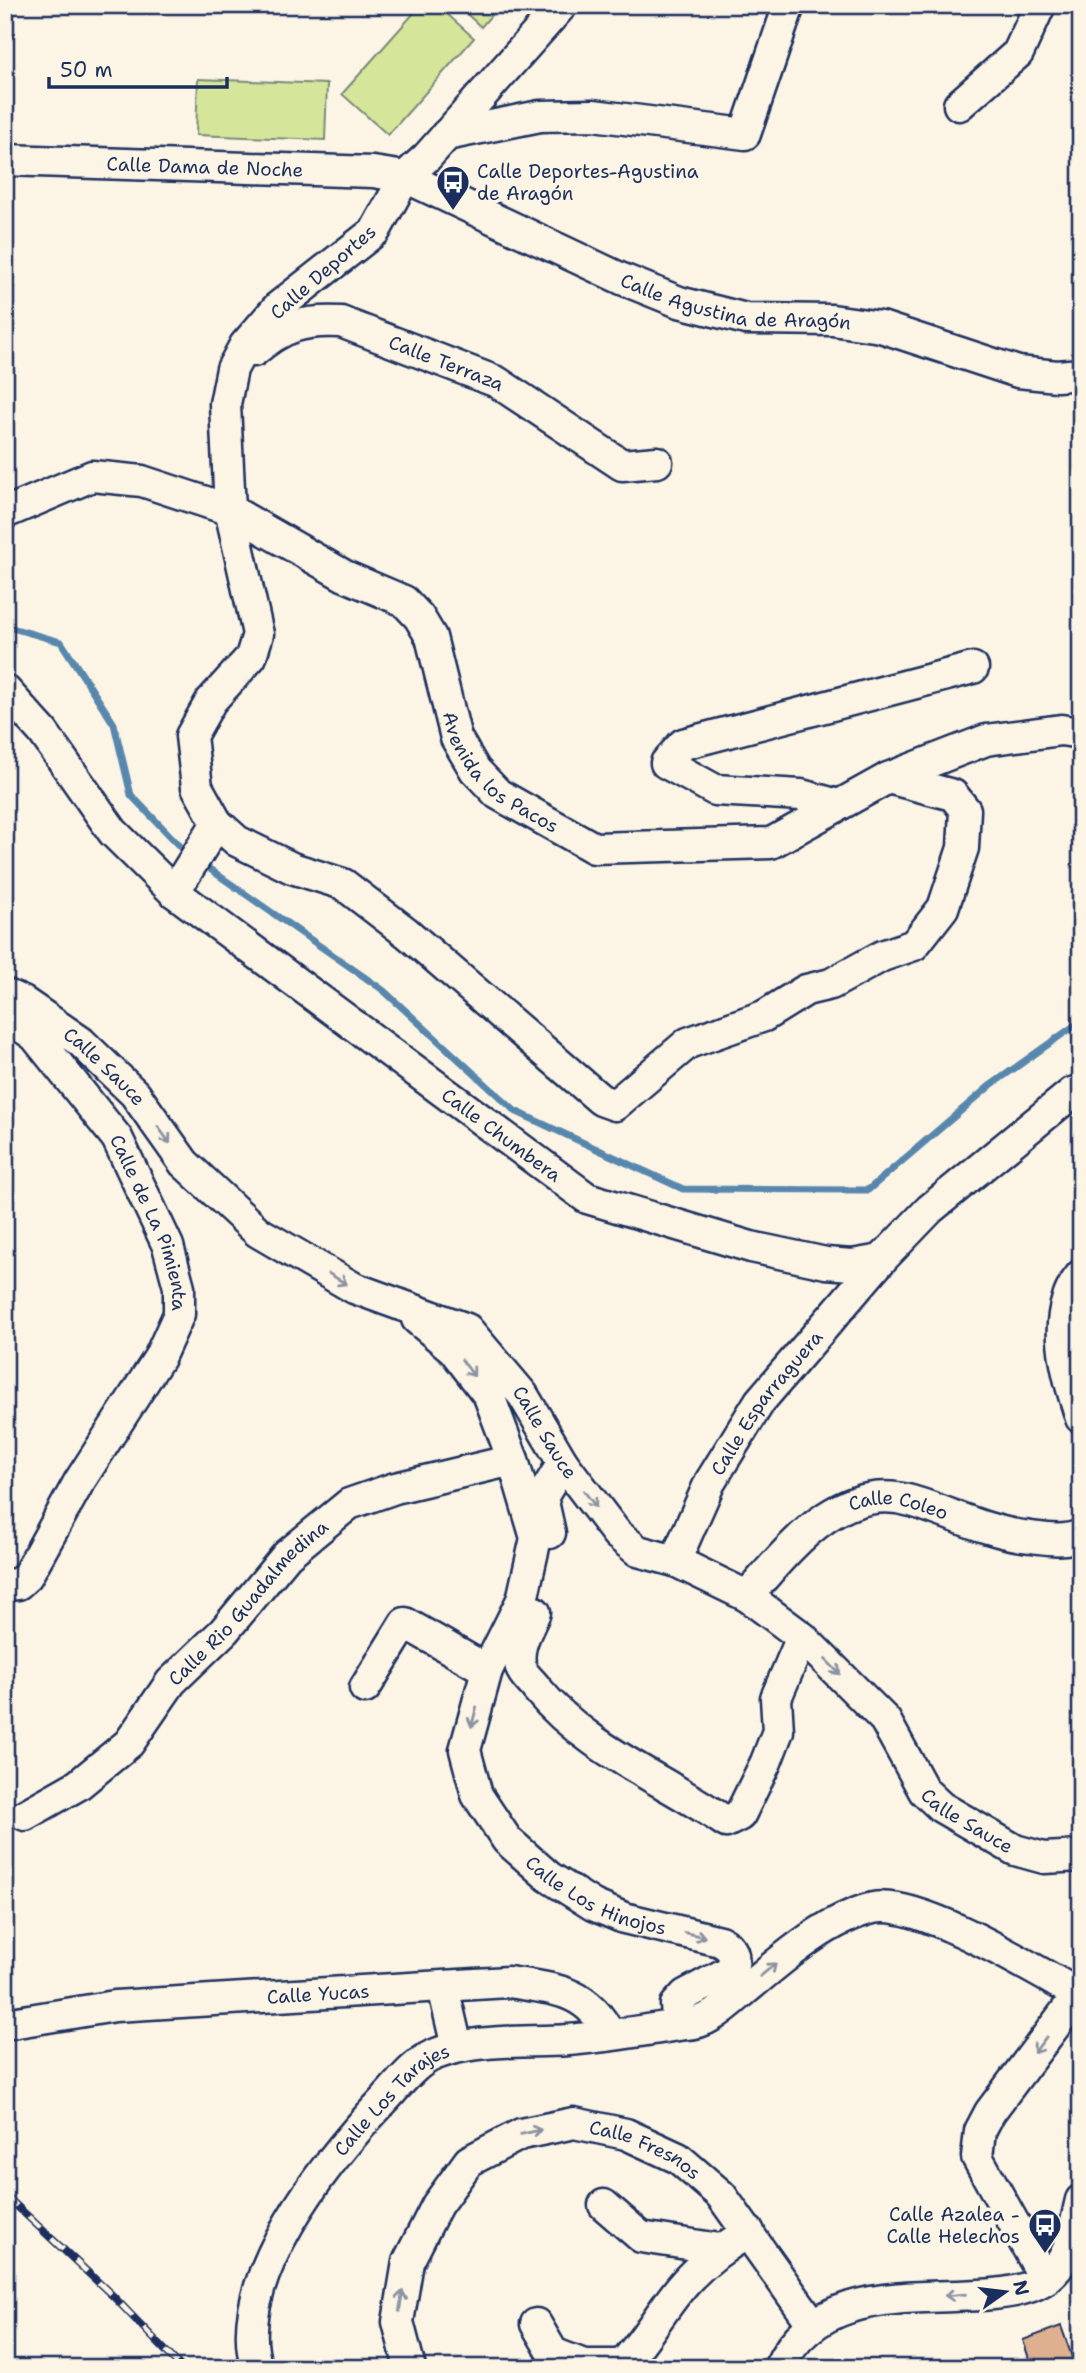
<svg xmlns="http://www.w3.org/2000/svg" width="1086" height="2373" font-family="'Shantell Sans',sans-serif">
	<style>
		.green { fill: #d5e599; stroke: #788a7c; stroke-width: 2 }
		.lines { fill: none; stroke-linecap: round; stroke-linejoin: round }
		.stream { stroke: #5887ad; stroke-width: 7 }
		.building { fill: #deb08f; stroke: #1b2f5e; stroke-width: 2 }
		.minor-casing { stroke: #1b2f5e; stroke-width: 35 }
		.minor { stroke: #fcf5e5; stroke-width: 30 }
		.rail-casing { stroke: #1b2f5e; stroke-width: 8 }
		.rail { stroke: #fcf5e5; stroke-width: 5; stroke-dasharray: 16; stroke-linecap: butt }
		.oneway { stroke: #8c92a2 }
		.labels { text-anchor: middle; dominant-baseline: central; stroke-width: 7; stroke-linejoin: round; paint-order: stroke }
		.street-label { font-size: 19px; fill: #1b2f5e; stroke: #fcf5e5 }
		.poi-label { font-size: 19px; fill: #1b2f5e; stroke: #fcf5e5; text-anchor: start }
	</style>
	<rect width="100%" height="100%" fill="#fcf5e5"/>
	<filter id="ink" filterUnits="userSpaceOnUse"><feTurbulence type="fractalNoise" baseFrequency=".0143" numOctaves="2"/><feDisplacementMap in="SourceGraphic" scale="14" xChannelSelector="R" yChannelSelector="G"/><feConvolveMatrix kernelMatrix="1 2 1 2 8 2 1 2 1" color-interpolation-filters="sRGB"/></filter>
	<g filter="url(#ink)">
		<path class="green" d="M 421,5 L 437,5 L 474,38 L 388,135 L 342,94 Z
			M 457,5 L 500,5 L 481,27 Z
			M 198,79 L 327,84 L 325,140 L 196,135 Z"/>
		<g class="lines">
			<path class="stream" d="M 5,626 L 61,642 L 114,724 L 131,795 L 180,846
				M 211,870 L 383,990 L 515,1111 L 683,1189 L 868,1190 L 991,1085 L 1081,1021"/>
		</g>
		<path class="building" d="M 1061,2326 L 1076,2368 L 1032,2368 L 1023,2340 Z"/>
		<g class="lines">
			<defs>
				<g id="minor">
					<path d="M 562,5 L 427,157 L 405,177 L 375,231 L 278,307 L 245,345 L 232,369 L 225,404 L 230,510 L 258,634 L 251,657 L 211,701 L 191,736 L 197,787 L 217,823 L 237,841 L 292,868 L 343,884 L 407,933 L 601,1100 L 615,1105 L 688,1043 L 764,1016 L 806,990 L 831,984 L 882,956 L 914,945 L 943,908 L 963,848 L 965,810 L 953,795 L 888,778"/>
					<path d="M 959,105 L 1018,53 L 1040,5"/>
					<path d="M 446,135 L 540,116 L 593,115 L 745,134 L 789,5"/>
					<path id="s1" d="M 5,160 L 373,172 L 405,177 L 622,279 L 679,302 L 746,319 L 832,320 L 881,327 L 1018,372 L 1057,376 L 1081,374"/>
					<path id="s2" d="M 254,351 C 283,326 303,320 341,322 L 497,382 L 622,465 L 657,462"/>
					<path id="s3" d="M 5,513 L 92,476 L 142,481 L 230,510 L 345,576 L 404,601 L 419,617 L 431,637 L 456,738 L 475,770 L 498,794 L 594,848 L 771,843 L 888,778 L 986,740 L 1061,730 L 1081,733"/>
					<path id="s4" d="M 5,690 L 43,732 L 113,832 L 174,892 L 587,1198 L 751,1247 L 826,1263 L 852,1265 L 881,1260 L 930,1209 L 1072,1093 L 1081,1090"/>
					<path d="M 838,805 L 801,795 L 715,790 L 666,763 L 683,744 L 973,668"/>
					<path d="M 174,892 L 217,823"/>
					<path id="s5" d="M 5,994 L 23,1002 L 81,1042 L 135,1094 L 184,1163 L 258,1232 L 354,1288 L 467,1329 L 523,1395 L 563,1463 L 617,1534 L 638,1551 L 675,1561 L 747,1596 L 802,1637 L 885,1720 L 924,1791 L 941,1807 L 1015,1850 L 1044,1858 L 1081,1856"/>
					<path id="s6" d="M 5,1015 L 35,1036 L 117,1138 L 168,1246 L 179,1287 L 179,1314 L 159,1358 L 79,1482 L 27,1576 L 18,1584 L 5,1585"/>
					<path d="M 1081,1275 C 1048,1315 1067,1375 1081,1418"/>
					<path id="s7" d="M 417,1319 L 453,1349 L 489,1396 L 513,1460 L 536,1538 L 522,1600 L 487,1670 L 465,1750 L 477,1795 L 507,1840 L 549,1877 L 593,1905 L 624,1918 L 720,1941 C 733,1948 736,1955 732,1970 L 685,1995 L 676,2005 L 677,2016 L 685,2024 C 710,2025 733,1999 752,1984 C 787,1955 828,1919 873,1908 C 918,1898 1036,1971 1078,1994"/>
					<path d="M 550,1533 L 542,1497 L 563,1463"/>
					<path id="s8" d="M 675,1561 L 710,1482 L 760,1401 L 881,1260"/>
					<path id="s9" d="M 747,1596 C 788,1550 840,1480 911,1501 C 949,1512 984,1531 1023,1536 C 1042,1538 1063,1543 1081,1535"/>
					<path d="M 535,1612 C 528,1629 515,1648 521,1668 C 523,1675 533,1683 537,1689 C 587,1750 662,1778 726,1822 L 740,1815 L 766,1762 L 778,1731 L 776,1698 L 802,1637"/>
					<path d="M 365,1688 L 405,1623 L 487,1670"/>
					<path id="s10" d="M 25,1815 L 78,1785 L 129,1743 L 171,1682 L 224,1631 L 287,1555 L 349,1504 L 395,1488 L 513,1460"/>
					<path d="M 443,1987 L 457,2047"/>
					<path id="s11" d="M 5,2024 L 115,2006 L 508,1982 C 554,1989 587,1989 610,2035"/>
					<path d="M 604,2205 L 641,2237 L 720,2249"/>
					<path d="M 1045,2279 L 977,2157 L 980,2131 L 990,2112 L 1081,1991"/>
					<path d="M 536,2324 L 553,2353 L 584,2365 L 622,2365 C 648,2338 664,2304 689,2278 C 707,2259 727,2245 749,2232"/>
					<path id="s12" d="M 257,2368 C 228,2281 329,2158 385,2099 C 400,2083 415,2062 436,2054 C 476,2038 526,2043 568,2040 C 607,2037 646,2030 685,2024"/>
					<path id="s13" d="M 410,2368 L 398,2322 L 408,2262 L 437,2205 L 469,2161 L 521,2134 L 574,2123 L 626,2134 L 678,2158 L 721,2195 L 812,2323"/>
					<path d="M 779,2368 C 835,2246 1020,2336 1062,2261 C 1073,2243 1076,2220 1081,2200"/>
				</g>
			</defs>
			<use href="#minor" class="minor-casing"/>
			<use href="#minor" class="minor"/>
			<defs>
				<path id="rail" d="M 5,2195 L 113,2296 L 182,2368"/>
			</defs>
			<use href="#rail" class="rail-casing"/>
			<use href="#rail" class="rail"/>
		</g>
		<defs><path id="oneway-shaft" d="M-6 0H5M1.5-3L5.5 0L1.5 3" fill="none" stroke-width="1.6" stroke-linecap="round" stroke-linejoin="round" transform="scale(1.75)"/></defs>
		<g class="oneway">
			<use href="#oneway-shaft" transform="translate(164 1135) rotate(54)"/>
			<use href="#oneway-shaft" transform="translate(338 1279) rotate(31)"/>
			<use href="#oneway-shaft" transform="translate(468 1368) rotate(53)"/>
			<use href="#oneway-shaft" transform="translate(590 1499) rotate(53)"/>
			<use href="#oneway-shaft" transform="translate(833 1667) rotate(45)"/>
			<use href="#oneway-shaft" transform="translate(474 1717) rotate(105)"/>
			<use href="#oneway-shaft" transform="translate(695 1935) rotate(13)"/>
			<use href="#oneway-shaft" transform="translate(768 1970) rotate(-39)"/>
			<use href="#oneway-shaft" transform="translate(1040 2045) rotate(127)"/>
			<use href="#oneway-shaft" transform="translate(531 2132) rotate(-13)"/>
			<use href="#oneway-shaft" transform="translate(955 2295) rotate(176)"/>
			<use href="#oneway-shaft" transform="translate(401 2301) rotate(-81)"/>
		</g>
	</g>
	<defs>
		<symbol id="bus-pin" viewBox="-11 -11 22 30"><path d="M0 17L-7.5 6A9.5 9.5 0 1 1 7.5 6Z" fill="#1b2f5e" stroke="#fcf5e5"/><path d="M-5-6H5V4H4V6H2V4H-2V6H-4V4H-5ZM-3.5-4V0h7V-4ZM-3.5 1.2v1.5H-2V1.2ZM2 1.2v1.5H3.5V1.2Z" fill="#fff"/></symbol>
	</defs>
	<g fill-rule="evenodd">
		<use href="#bus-pin" x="434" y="163" width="38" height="52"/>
		<use href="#bus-pin" x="1026" y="2206" width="38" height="52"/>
	</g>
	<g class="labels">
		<g class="street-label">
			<text stroke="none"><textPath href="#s1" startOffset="200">Calle Dama de Noche</textPath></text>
			<text transform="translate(323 272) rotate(-41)">Calle Deportes</text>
			<text stroke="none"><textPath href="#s1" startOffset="758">Calle Agustina de Aragón</textPath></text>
			<text stroke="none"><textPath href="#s2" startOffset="208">Calle Terraza</textPath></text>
			<text stroke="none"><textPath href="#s3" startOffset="639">Avenida los Pacos</textPath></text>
			<text stroke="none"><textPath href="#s5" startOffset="124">Calle Sauce</textPath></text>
			<text stroke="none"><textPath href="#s4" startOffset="672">Calle Chumbera</textPath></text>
			<text stroke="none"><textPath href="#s6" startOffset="259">Calle de La Pimienta</textPath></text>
			<text stroke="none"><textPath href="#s8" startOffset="184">Calle Esparraguera</textPath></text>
			<text stroke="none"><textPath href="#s5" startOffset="712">Calle Sauce</textPath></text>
			<text stroke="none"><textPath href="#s9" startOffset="189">Calle Coleo</textPath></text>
			<text stroke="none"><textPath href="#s10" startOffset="312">Calle Rio Guadalmedina</textPath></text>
			<text stroke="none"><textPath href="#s5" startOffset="1302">Calle Sauce</textPath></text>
			<text stroke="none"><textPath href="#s7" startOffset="688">Calle Los Hinojos</textPath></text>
			<text stroke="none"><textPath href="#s11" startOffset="315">Calle Yucas</textPath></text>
			<text stroke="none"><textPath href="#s12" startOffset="315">Calle Los Tarajes</textPath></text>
			<text stroke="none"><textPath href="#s13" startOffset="416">Calle Fresnos</textPath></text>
		</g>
		<g class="poi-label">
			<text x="477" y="171">Calle Deportes-Agustina<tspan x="477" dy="22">de Aragón</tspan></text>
			<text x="1020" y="2214" text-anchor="end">Calle Azalea -<tspan x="1020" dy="22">Calle Helechos</tspan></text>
		</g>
	</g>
	<rect width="1086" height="2373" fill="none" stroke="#fcf5e5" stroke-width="28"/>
	<rect x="14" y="14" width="1058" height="2345" fill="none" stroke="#1b2f5e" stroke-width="2.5" filter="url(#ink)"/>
	<g transform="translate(1005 2292) rotate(76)" stroke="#fcf5e5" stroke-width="5" paint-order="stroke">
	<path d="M0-5L12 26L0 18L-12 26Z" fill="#1b2f5e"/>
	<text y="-10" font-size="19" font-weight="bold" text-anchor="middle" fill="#1b2f5e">N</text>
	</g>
	<path d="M49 77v10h178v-10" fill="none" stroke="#1b2f5e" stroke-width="3.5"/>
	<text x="60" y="77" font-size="21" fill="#1b2f5e" stroke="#fcf5e5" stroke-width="5" paint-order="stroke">50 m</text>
</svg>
